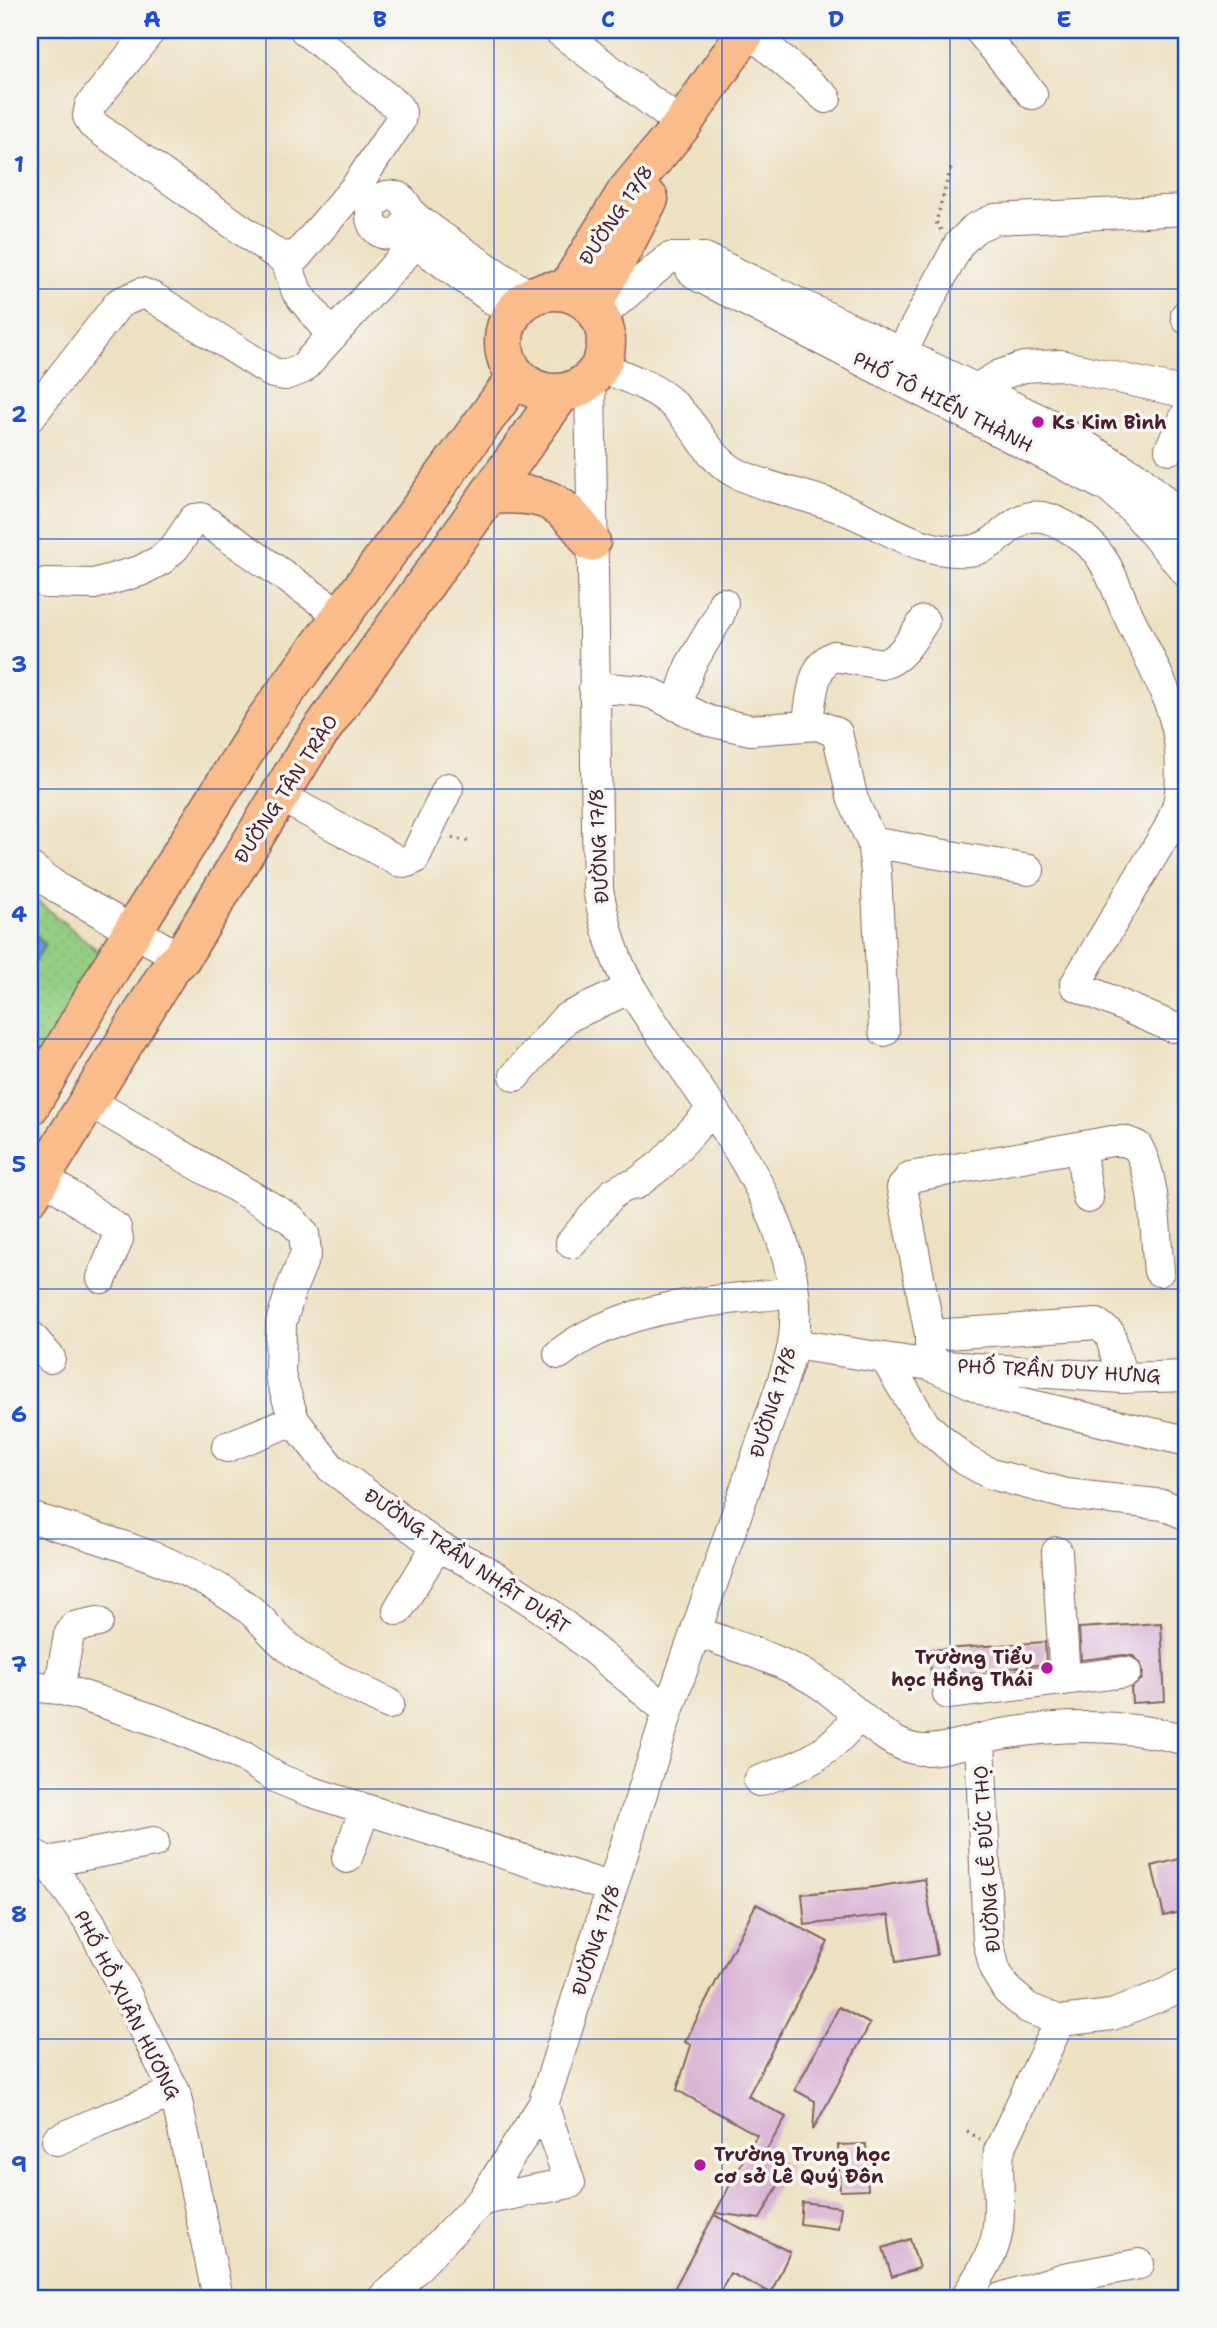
<svg xmlns="http://www.w3.org/2000/svg" width="1217" height="2328" font-family="'Shantell Sans',sans-serif">
	<style>
		.grass { fill: url(#grass-dots); stroke: #6e7657; stroke-width: 2 }
		.water { fill: #699fd6; stroke: #5a5f80; stroke-width: 2 }
		.building { fill: #dab4d5 }
		.lines { fill: none; stroke-linecap: round; stroke-linejoin: round }
		.minor-casing { stroke: #836360; stroke-width: 32 }
		.major-casing { stroke: #836360; stroke-width: 41 }
		.path { stroke: #836360; stroke-width: 3.5; stroke-dasharray: 2 5; stroke-linecap: butt }
		.minor { stroke: #fff; stroke-width: 30 }
		.major { stroke: #f9bc8a; stroke-width: 38 }
		.grid { fill: none; stroke: #1d4ed8; stroke-width: 2; stroke-opacity: 0.55 }
		.poi-dot { fill: #b5179e; stroke: #f6f6f2; stroke-width: 2.5 }
		.labels { text-anchor: middle; dominant-baseline: central; stroke-width: 7; stroke-linejoin: round; paint-order: stroke }
		.street-label { font-size: 19px; fill: #4a1f2b; stroke: #f6f6f2 }
		.poi-label { font-size: 19px; font-weight: bold; fill: #4a1f2b; stroke: #f6f6f2; text-anchor: start }
		.neatline { fill: none; stroke: #1d4ed8; stroke-width: 2.5 }
		.grid-label { font-size: 23px; text-anchor: middle; font-weight: bold; fill: #1d4ed8 }
	</style>
	<defs>
		<pattern id="grass-dots" width="8" height="8" patternUnits="userSpaceOnUse" patternTransform="scale(1.75)"><rect width="8" height="8" fill="#93ce83"/><path d="M2 2h.1M6 6h.1" fill="none" stroke="#80b071" stroke-width="1.8" stroke-linecap="round"/></pattern>
	</defs>
	<rect width="100%" height="100%" fill="#f6f6f2"/>
	<filter id="ink" filterUnits="userSpaceOnUse"><feTurbulence type="fractalNoise" baseFrequency=".0143" numOctaves="2"/><feDisplacementMap in="SourceGraphic" scale="14" xChannelSelector="R" yChannelSelector="G"/><feConvolveMatrix kernelMatrix="1 2 1 2 8 2 1 2 1" color-interpolation-filters="sRGB"/></filter>
	<filter id="wash" filterUnits="userSpaceOnUse"><feTurbulence type="fractalNoise" baseFrequency=".00686" numOctaves="4" result="noise"/><feDisplacementMap in="SourceGraphic" scale="28" xChannelSelector="R" yChannelSelector="G"/><feGaussianBlur stdDeviation="1.57" result="paint"/><feColorMatrix in="noise" values="0 0 0 0 0 0 0 0 0 0 0 0 0 0 0 0 0 1.4 0 .05"/><feComposite in="paint" operator="in"/></filter>
	<g filter="url(#wash)">
		<rect width="100%" height="100%" fill="#ede1c2"/>
		<path class="grass" d="M 30,895 L 103,955 L 30,1076 Z"/>
		<path class="water" d="M 30,931 L 45,945 L 30,969 Z"/>
		<g id="blocks">
			<path class="building" d="M 1161,1623 L 1165,1701 L 1132,1703 L 1131,1688 L 1142,1679 L 1143,1671 L 1140,1662 L 1133,1656 L 1124,1655 L 1081,1660 L 1079,1628 Z
				M 1045,1642 L 1046,1664 L 931,1677 L 930,1650 Z
				M 1187,1857 L 1187,1910 L 1164,1916 L 1152,1866 Z
				M 925,1879 L 937,1955 L 896,1962 L 889,1915 L 805,1925 L 802,1894 L 868,1888 Z
				M 756,1904 L 828,1942 L 748,2096 L 786,2117 L 764,2154 L 788,2167 L 760,2219 L 715,2213 L 757,2135 L 677,2090 L 691,2045 L 685,2042 Z
				M 839,2007 L 870,2024 L 813,2130 L 815,2101 L 795,2090 Z
				M 866,2144 L 868,2190 L 840,2191 L 838,2145 Z
				M 802,2202 L 841,2207 L 838,2229 L 800,2224 Z
				M 714,2215 L 790,2252 L 771,2293 L 730,2273 L 717,2298 L 669,2298 Z
				M 910,2239 L 919,2268 L 892,2277 L 883,2248 Z"/>
		</g>
	</g>
	<g filter="url(#ink)">
		<use href="#blocks" fill-opacity="0" stroke="#836360" stroke-width="2"/>
		<g class="lines">
			<defs>
				<path id="minor" d="M 151,30 L 90,106 L 88,116 L 92,124 L 279,256 L 296,257 L 355,188 L 400,121 L 401,112 L 398,107 L 305,30
					M 558,30 L 682,125
					M 748,30 L 826,98
					M 979,30 L 1032,94
					M 410,212 C 404,244 370,239 371,214 C 371,201 386,192 398,197 C 406,201 406,207 411,213 C 415,218 422,223 428,227 C 461,252 497,274 531,297
					M 401,232 L 513,314
					M 285,258 L 297,292 L 332,336
					M 691,270 L 698,276 L 1109,488 L 1135,511 L 1187,573
					M 1186,315 L 1187,319
					M 599,317 L 669,258 L 705,258 L 1049,424 L 1141,480 L 1166,503 L 1187,531
					M 901,353 L 959,244 L 975,228 L 995,219 L 1187,210
					M 600,366 C 625,377 654,386 674,405 C 698,427 708,459 738,474 C 771,490 809,495 843,509 C 886,525 918,554 967,551 C 1004,549 1011,506 1050,519 C 1068,526 1085,537 1097,552 C 1110,568 1117,590 1125,608 C 1143,648 1173,697 1179,740 C 1181,755 1182,790 1178,803 C 1176,812 1172,820 1169,828 L 1075,985 L 1172,1027
					M 966,401 L 976,389 L 1000,375 L 1024,367 L 1060,365 L 1187,393
					M 30,417 L 119,303 L 142,293 L 154,298 L 273,373 L 285,375 L 302,369 L 429,228
					M 1170,449 L 1187,413
					M 46,583 L 94,584 L 140,571 L 161,560 L 175,547 L 194,519 L 201,518 L 341,615
					M 594,687 L 642,691 L 653,694 L 709,721 L 751,730 L 818,725 L 837,733 L 853,800 L 872,842 L 876,872 L 884,1031
					M 677,706 L 690,666 L 719,616 L 723,603
					M 807,725 C 812,704 810,666 834,656 L 882,664 C 902,660 913,637 924,621
					M 280,796 L 398,861 L 407,862 L 414,859 L 448,788
					M 872,842 L 1029,870
					M 30,867 L 59,889 L 181,958
					M 515,1076 L 566,1018 L 631,988
					M 90,1102 L 291,1219 L 304,1234 L 306,1253 L 292,1287 L 281,1323 L 280,1375 L 294,1420 L 330,1467 L 437,1546 L 486,1571 L 549,1613 L 668,1711
					M 1080,1147 L 1088,1198
					M 42,1176 L 116,1228 L 118,1239 L 102,1278
					M 571,1243 L 612,1194 L 624,1187 L 636,1184 L 662,1164 L 712,1110
					M 1159,1271 C 1155,1234 1156,1178 1137,1146 L 1124,1141 L 1112,1141 L 910,1177 L 902,1188 L 930,1335 L 930,1365 L 1122,1378 L 1187,1376
					M 30,1335 L 50,1358
					M 930,1335 L 1097,1324 L 1110,1334 L 1122,1378
					M 793,1344 L 930,1365 L 1006,1399 L 1187,1441
					M 559,1354 C 624,1303 715,1302 794,1292
					M 885,1358 L 925,1425 L 965,1460 L 991,1474 L 1066,1494 L 1164,1505 L 1187,1515
					M 227,1447 L 294,1420
					M 30,1517 C 102,1539 184,1561 245,1606 C 260,1616 270,1632 283,1643 C 310,1667 356,1687 389,1704
					M 1057,1552 L 1065,1680
					M 398,1610 L 437,1546
					M 696,1631 C 737,1648 786,1660 823,1686 C 850,1704 890,1751 924,1750 C 949,1750 978,1738 1002,1734 C 1063,1724 1128,1724 1187,1740
					M 30,1686 L 59,1689 L 80,1695 L 164,1723 L 244,1757 L 277,1778 L 309,1791 L 612,1888
					M 59,1689 L 69,1635 L 74,1627 L 98,1622
					M 948,1694 L 1126,1672
					M 980,1739 L 988,1941 L 995,1970 L 1007,1990 L 1028,2008 L 1060,2021 L 1112,2015 L 1167,1993 L 1187,1982
					M 759,1781 C 807,1764 827,1756 859,1715
					M 30,1852 L 47,1862 L 90,1922 L 175,2092 L 218,2298
					M 347,1858 L 365,1809
					M 47,1862 L 154,1842
					M 57,2140 L 97,2122 L 175,2092
					M 482,2200 L 570,2183 L 543,2105
					M 383,2298 L 410,2275 L 482,2200 L 543,2105 L 668,1711 L 778,1395 C 783,1379 790,1361 793,1344 C 814,1218 692,1090 632,990 C 613,959 605,924 598,890 L 590,379
					M 966,2298 C 977,2278 993,2257 997,2234 C 1002,2207 996,2179 999,2151 L 1060,2021
					M 1001,2298 L 1064,2278 L 1139,2264"/>
				<path id="major" d="M504 342a51 51 0 1 1 102 0a51 51 0 1 1-102 0Z
					M 565,292 L 627,191 L 682,125 L 747,30
					M 592,307 L 649,199
					M 489,495 C 542,492 561,497 591,542
					M 30,1106 L 127,940 L 265,720 L 517,376
					M 30,1196 L 171,967 L 181,958 L 308,749 L 561,393"/>
			</defs>
			<use href="#minor" class="minor-casing"/>
			<use href="#major" class="major-casing"/>
			<path class="path" d="M 941,230 L 936,222 L 952,164
				M 452,838 L 472,842
				M 967,2131 L 980,2139"/>
			<use href="#minor" class="minor"/>
			<use href="#major" class="major"/>
		</g>
	</g>
	<path class="grid" d="M 266,30 L 266,2298M 494,30 L 494,2298M 722,30 L 722,2298M 950,30 L 950,2298M 30,289 L 1187,289M 30,539 L 1187,539M 30,789 L 1187,789M 30,1039 L 1187,1039M 30,1289 L 1187,1289M 30,1539 L 1187,1539M 30,1789 L 1187,1789M 30,2039 L 1187,2039"/>
	<g class="poi-dot">
		<circle cx="1038" cy="422" r="7"/>
		<circle cx="1047" cy="1668" r="7"/>
		<circle cx="700" cy="2165" r="7"/>
	</g>
	<g class="labels">
		<g class="street-label">
			<text transform="translate(616 215) rotate(-56)">ĐƯỜNG 17/8</text>
			<text transform="translate(943 402) rotate(27)">PHỐ TÔ HIẾN THÀNH</text>
			<text transform="translate(286 789) rotate(-57)">ĐƯỜNG TÂN TRÀO</text>
			<text transform="translate(599 846) rotate(-93)">ĐƯỜNG 17/8</text>
			<text transform="translate(1059 1371) rotate(3)">PHỐ TRẦN DUY HƯNG</text>
			<text transform="translate(773 1402) rotate(-73)">ĐƯỜNG 17/8</text>
			<text transform="translate(467 1561) rotate(34)">ĐƯỜNG TRẦN NHẬT DUẬT</text>
			<text transform="translate(987 1859) rotate(-94)">ĐƯỜNG LÊ ĐỨC THỌ</text>
			<text transform="translate(596 1940) rotate(-72)">ĐƯỜNG 17/8</text>
			<text transform="translate(127 2005) rotate(63)">PHỐ HỒ XUÂN HƯƠNG</text>
		</g>
		<g class="poi-label">
			<text x="1052" y="422">Ks Kim Bình</text>
			<text x="1033" y="1657" text-anchor="end">Trường Tiểu<tspan x="1033" dy="22">học Hồng Thái</tspan></text>
			<text x="714" y="2154">Trường Trung học<tspan x="714" dy="22">cơ sở Lê Quý Đôn</tspan></text>
		</g>
	</g>
	<rect width="1217" height="2328" fill="none" stroke="#f6f6f2" stroke-width="77"/>
	<rect x="38" y="38" width="1140" height="2252" class="neatline"/>
	<g class="grid-label">
		<text x="152" y="27">A</text>
		<text x="380" y="27">B</text>
		<text x="608" y="27">C</text>
		<text x="836" y="27">D</text>
		<text x="1064" y="27">E</text>
		<text x="19" y="172">1</text>
		<text x="19" y="422">2</text>
		<text x="19" y="672">3</text>
		<text x="19" y="922">4</text>
		<text x="19" y="1172">5</text>
		<text x="19" y="1422">6</text>
		<text x="19" y="1672">7</text>
		<text x="19" y="1922">8</text>
		<text x="19" y="2172">9</text>
	</g>
</svg>
